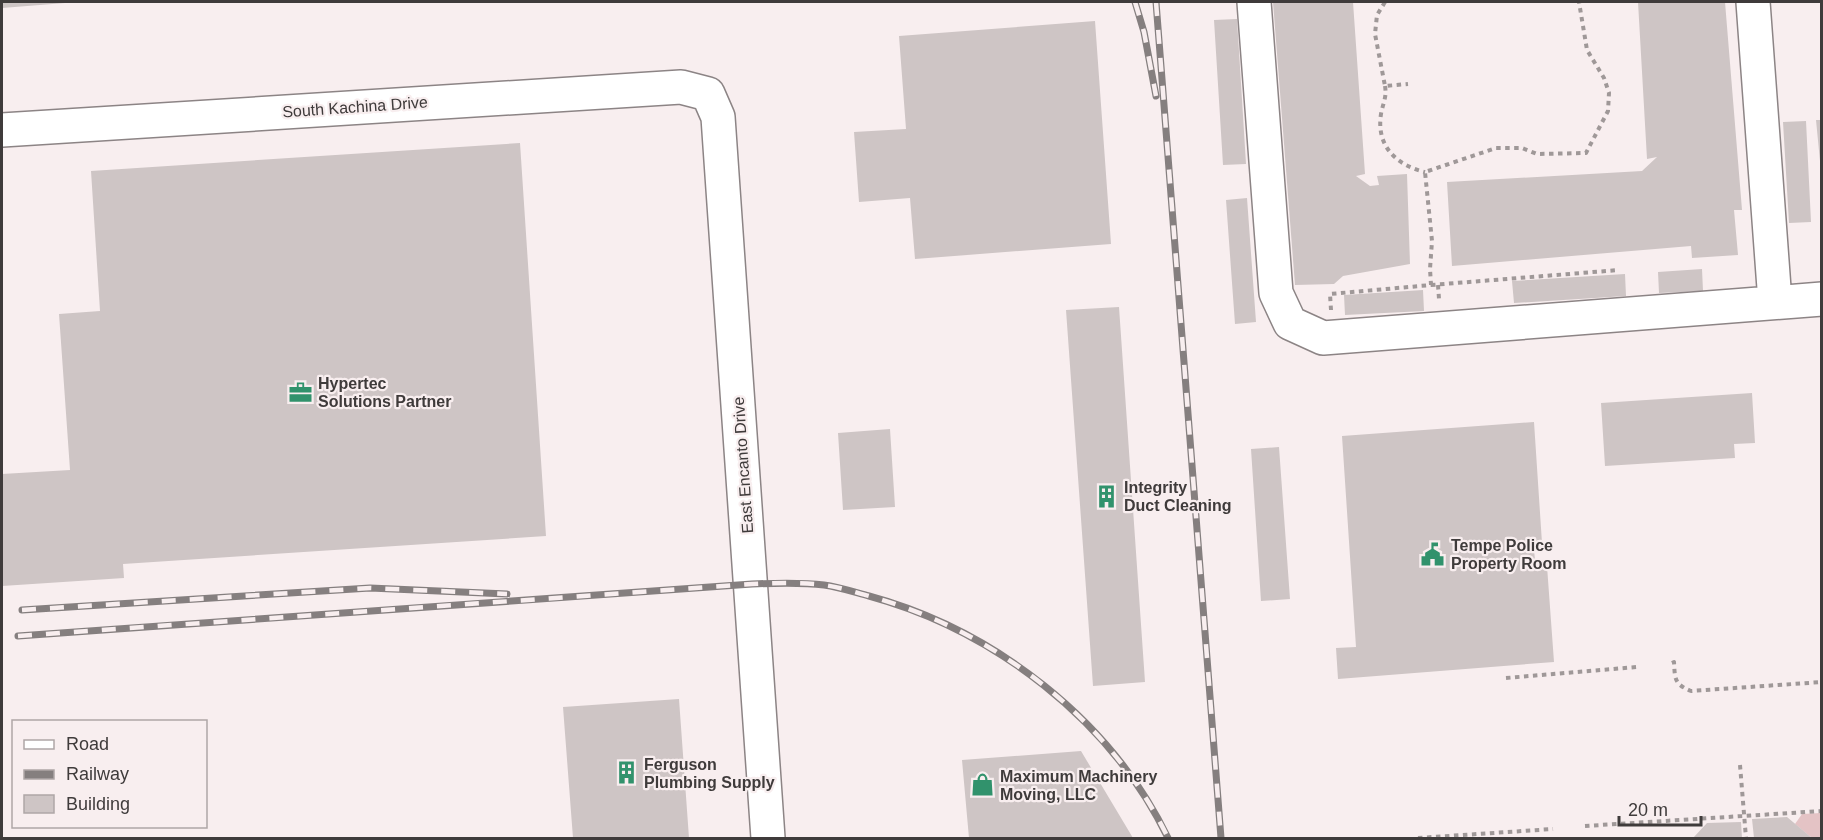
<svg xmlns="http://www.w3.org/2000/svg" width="1823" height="840" font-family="Arial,sans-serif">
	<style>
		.green { fill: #e4c3c5 }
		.building { fill: #cec5c5 }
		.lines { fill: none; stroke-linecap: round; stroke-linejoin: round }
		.minor-casing { stroke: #8c8485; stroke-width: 36 }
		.path { stroke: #9f9898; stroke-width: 4; stroke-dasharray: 4.5 4.5; stroke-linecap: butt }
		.minor { stroke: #fff; stroke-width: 33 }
		.rail-casing { stroke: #857f7f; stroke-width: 7 }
		.rail { stroke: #f8eeef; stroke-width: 4.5; stroke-dasharray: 14; stroke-linecap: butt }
		.labels { text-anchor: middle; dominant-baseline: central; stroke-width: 4.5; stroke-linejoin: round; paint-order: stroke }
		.street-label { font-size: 16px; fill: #3f3b3b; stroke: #f8eeef }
		.poi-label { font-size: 16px; font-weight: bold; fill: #3f3b3b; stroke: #f8eeef; text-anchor: start }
	</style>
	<rect width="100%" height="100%" fill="#f8eeef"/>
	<path class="green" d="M 1821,813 L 1821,838 L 1812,838 L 1795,824 L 1802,814 Z"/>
	<path class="building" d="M 2,2 L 65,2 L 65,3 L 2,8 Z
		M 1273,2 L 1353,2 L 1365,174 L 1356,176 L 1370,186 L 1379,185 L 1377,176 L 1407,174 L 1410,264 L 1343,276 L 1334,284 L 1295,285 Z
		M 1638,2 L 1725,2 L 1742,210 L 1734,210 L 1738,255 L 1692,258 L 1691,246 L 1452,266 L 1447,182 L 1642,171 L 1657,157 L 1647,159 Z
		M 1237,19 L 1246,164 L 1223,165 L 1214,20 Z
		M 1095,21 L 1111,244 L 915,259 L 910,198 L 859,202 L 854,132 L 906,129 L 899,36 Z
		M 1816,120 L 1822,120 L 1822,161 L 1820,161 Z
		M 1806,121 L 1811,222 L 1789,223 L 1783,122 Z
		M 520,143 L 546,536 L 123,564 L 124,578 L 2,586 L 2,474 L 70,470 L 59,314 L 100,311 L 91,171 Z
		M 1247,198 L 1256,322 L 1235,324 L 1226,200 Z
		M 1702,269 L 1703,291 L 1659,293 L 1658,272 Z
		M 1625,274 L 1626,296 L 1514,303 L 1512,281 Z
		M 1423,290 L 1424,311 L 1345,315 L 1344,295 Z
		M 1119,307 L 1145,682 L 1093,686 L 1066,310 Z
		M 1752,393 L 1755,443 L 1734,444 L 1735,458 L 1605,466 L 1601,403 Z
		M 1534,422 L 1542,543 L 1533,543 L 1536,567 L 1547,566 L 1554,662 L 1338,679 L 1336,648 L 1356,647 L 1342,436 Z
		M 890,429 L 895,507 L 843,510 L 838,433 Z
		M 1279,447 L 1290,599 L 1261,601 L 1251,449 Z
		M 679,699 L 689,838 L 573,838 L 563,707 Z
		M 1081,751 L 1133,838 L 969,838 L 962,760 Z
		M 1787,817 L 1812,838 L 1754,838 L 1752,819 Z
		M 1741,822 L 1742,838 L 1693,838 L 1707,823 Z"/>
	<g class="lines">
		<defs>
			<path id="minor" d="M 1254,2 L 1276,293 L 1290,323 L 1323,338 L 1822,299
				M 1753,2 L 1775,302
				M 2,130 L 681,87 L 708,94 L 718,117 L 768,838"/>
		</defs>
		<use href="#minor" class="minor-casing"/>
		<path class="path" d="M 1385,2 L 1377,15 L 1375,34 L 1385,86 L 1408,84
			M 1385,86 C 1387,97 1383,103 1381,114 C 1376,146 1396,165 1425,172
			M 1431,285 L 1619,270
			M 1438,285 L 1439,299
			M 1331,310 L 1330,294 L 1431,285 L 1430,269 L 1432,241 L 1425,172 L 1496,148 L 1522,148 L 1537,154 L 1586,153 L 1608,111 L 1609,93 L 1604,78 L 1587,50 L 1579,2
			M 1672,663 L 1674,662 C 1675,679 1674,684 1691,691 L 1822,682
			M 1506,678 L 1637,667
			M 1740,765 L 1746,838
			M 1585,826 L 1822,811
			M 1418,838 L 1553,829"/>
		<use href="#minor" class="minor"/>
		<defs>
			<path id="rail" d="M 1135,2 L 1144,32 L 1156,96
				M 1156,2 L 1221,838
				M 22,610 L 370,588 L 507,594
				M 18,636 L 752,584 C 776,583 800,582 824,585 C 839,587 854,592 869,596 C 994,630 1111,720 1168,838"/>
		</defs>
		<use href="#rail" class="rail-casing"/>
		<use href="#rail" class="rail"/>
	</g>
	<defs>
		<symbol id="office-bare" viewBox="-9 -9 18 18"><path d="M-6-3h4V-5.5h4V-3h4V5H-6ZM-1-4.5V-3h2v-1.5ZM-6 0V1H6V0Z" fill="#31926c" stroke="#f8eeef" stroke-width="2.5" paint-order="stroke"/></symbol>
		<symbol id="building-bare" viewBox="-9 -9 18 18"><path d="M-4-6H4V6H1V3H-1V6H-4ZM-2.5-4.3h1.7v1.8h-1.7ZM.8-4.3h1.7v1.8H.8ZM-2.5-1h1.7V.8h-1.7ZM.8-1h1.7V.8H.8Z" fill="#31926c" stroke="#f8eeef" stroke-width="2.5" paint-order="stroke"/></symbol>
		<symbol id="civic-bare" viewBox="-9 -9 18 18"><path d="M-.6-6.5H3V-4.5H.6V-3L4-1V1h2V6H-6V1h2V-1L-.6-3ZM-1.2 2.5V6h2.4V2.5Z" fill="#31926c" stroke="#f8eeef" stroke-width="2.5" paint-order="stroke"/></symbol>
		<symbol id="shop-bare" viewBox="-9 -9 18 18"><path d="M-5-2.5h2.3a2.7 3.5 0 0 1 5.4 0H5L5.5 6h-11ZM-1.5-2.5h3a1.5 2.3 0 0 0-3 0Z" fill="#31926c" stroke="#f8eeef" stroke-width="2.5" paint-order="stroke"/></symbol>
	</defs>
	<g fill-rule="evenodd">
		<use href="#office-bare" x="284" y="376" width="33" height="33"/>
		<use href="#building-bare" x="1090" y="480" width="33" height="33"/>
		<use href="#civic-bare" x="1416" y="538" width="33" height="33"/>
		<use href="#building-bare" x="610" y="756" width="33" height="33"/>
		<use href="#shop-bare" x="966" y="768" width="33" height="33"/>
	</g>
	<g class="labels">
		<g class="street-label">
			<text transform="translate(355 107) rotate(-4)">South Kachina Drive</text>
			<text transform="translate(743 465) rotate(-94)">East Encanto Drive</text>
		</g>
		<g class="poi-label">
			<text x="318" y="383">Hypertec<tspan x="318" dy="18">Solutions Partner</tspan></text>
			<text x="1124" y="487">Integrity<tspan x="1124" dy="18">Duct Cleaning</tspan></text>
			<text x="1451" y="545">Tempe Police<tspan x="1451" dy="18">Property Room</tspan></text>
			<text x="644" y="764">Ferguson<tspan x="644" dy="18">Plumbing Supply</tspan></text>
			<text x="1000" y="776">Maximum Machinery<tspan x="1000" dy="18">Moving, LLC</tspan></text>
		</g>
	</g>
	<rect width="1823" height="840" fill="none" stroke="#3f3b3b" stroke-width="6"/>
	<rect x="12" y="720" width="195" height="108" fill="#f8eeef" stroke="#aea6a7" stroke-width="1.5"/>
	<rect x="24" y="740" width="30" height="9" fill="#ffffff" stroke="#aea6a7" stroke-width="1.5"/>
	<text x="66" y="750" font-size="18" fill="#3f3b3b">Road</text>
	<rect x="24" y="770" width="30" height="9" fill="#857f7f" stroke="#aea6a7" stroke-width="1.5"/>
	<text x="66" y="780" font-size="18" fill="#3f3b3b">Railway</text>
	<rect x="24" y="795" width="30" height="18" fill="#cec5c5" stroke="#aea6a7" stroke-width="1.5"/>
	<text x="66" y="810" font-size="18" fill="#3f3b3b">Building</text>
	<path d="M1619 816v9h82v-9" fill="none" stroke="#3f3b3b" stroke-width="3"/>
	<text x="1628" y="816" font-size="18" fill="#3f3b3b" stroke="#f8eeef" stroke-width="4.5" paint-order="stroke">20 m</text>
</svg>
